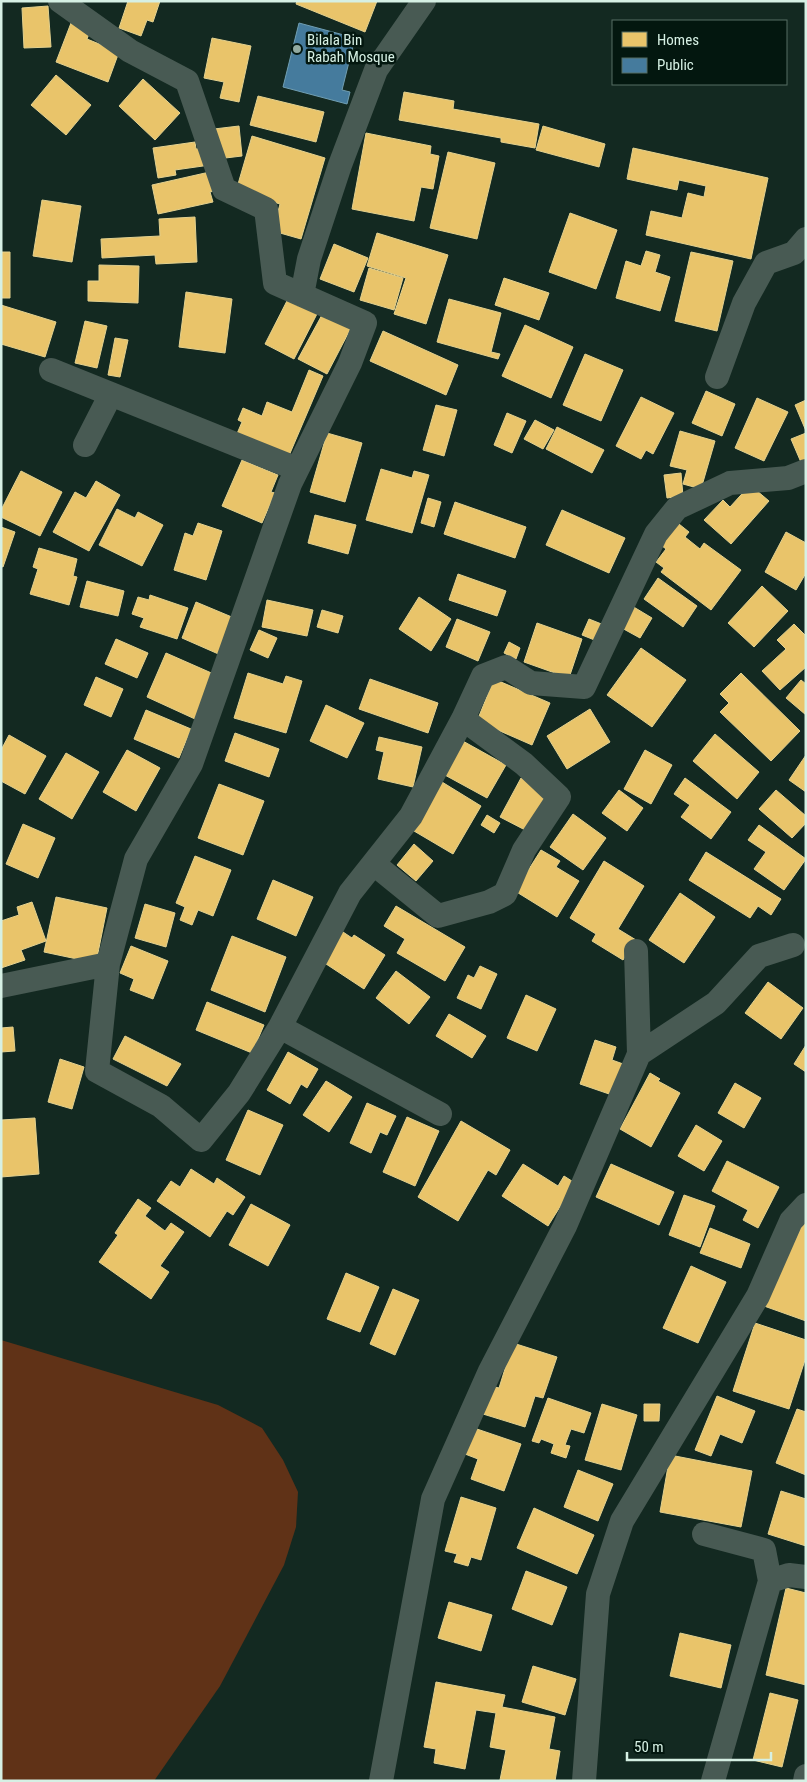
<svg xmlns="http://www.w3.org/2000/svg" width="807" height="1782" font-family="'Roboto Condensed',sans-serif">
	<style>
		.green { fill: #603217 }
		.homes { fill: #e9c46a; stroke: #e3d18f }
		.public { fill: #457b9d; stroke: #709eb2 }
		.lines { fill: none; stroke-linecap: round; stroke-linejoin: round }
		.minor { stroke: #485a53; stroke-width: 24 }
		.poi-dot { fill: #92aaa0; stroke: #03170f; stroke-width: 2 }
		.labels { text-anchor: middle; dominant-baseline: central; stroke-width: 5; stroke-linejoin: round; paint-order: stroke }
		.poi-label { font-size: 15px; fill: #d6f0e4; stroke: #03170f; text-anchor: start }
	</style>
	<rect width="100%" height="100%" fill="#132921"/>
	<path class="green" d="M 1,1340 L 218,1405 L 262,1428 L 283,1460 L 298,1492 L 296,1527 L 284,1565 L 220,1686 L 154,1781 L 1,1781 Z"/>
	<path class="homes" d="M 128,1 L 160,1 L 153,22 L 147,20 L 141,36 L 119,28 Z
		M 297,1 L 377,1 L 365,32 L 296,4 Z
		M 48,6 L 51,47 L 24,48 L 22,8 Z
		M 71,23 L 90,31 L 87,39 L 119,52 L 108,82 L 56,62 Z
		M 212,38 L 251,46 L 239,102 L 220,98 L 224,82 L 204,78 Z
		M 56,75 L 91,105 L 66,135 L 31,105 Z
		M 143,79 L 180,113 L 155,140 L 119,106 Z
		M 404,92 L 454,101 L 453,109 L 539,124 L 535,148 L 501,142 L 501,138 L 399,120 Z
		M 258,96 L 324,112 L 316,142 L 250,125 Z
		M 239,126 L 242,156 L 217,159 L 214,129 Z
		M 543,126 L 605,144 L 599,167 L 536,150 Z
		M 366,133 L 431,146 L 430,154 L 439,156 L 433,189 L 421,187 L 414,221 L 352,209 Z
		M 252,136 L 325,158 L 301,239 L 273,231 L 280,204 L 236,191 Z
		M 195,142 L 196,149 L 207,148 L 210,165 L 175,170 L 176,175 L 158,178 L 153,148 Z
		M 633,148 L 768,178 L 751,259 L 646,235 L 651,211 L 682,218 L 688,193 L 704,197 L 706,186 L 679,180 L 677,190 L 627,179 Z
		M 448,152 L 495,163 L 477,239 L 430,228 Z
		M 214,171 L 218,190 L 210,192 L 213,202 L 158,214 L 152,185 Z
		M 42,200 L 81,206 L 72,262 L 33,256 Z
		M 570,213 L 617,230 L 596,289 L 549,272 Z
		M 195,217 L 197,262 L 156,264 L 155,255 L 102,258 L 101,239 L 160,236 L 159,219 Z
		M 377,233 L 448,255 L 426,324 L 394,314 L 406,278 L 367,266 Z
		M 334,244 L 368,258 L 354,292 L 320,279 Z
		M 646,251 L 660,255 L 655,272 L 670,277 L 660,311 L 616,298 L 626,261 L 641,266 Z
		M 1,252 L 10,252 L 10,298 L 1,298 Z
		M 691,252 L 733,261 L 717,331 L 675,321 Z
		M 99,265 L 139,266 L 138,303 L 88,301 L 88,281 L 99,281 Z
		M 369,268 L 403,278 L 394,310 L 360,300 Z
		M 504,278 L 549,293 L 539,320 L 495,305 Z
		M 186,292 L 232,299 L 225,353 L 179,347 Z
		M 291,293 L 320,308 L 294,359 L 265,344 Z
		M 449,299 L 501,313 L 491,352 L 500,354 L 498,359 L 437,342 Z
		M 1,305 L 56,322 L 45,357 L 1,344 Z
		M 323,313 L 351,328 L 327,374 L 298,359 Z
		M 85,321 L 107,326 L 97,368 L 75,363 Z
		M 525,325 L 573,347 L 551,398 L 502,376 Z
		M 383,331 L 458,365 L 446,395 L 370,361 Z
		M 115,338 L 128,340 L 120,377 L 108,375 Z
		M 585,354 L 623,370 L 601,421 L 563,405 Z
		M 309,370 L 323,376 L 288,458 L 236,436 L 242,422 L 238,420 L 243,408 L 262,416 L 267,402 L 292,412 Z
		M 706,391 L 735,404 L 722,436 L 692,423 Z
		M 641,397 L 674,413 L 653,454 L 646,450 L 641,459 L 616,446 Z
		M 757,398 L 788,412 L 764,461 L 735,448 Z
		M 806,400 L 806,431 L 795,405 Z
		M 436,405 L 457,410 L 444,456 L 423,450 Z
		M 507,413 L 526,421 L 512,453 L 494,445 Z
		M 535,420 L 554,430 L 543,449 L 524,439 Z
		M 557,427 L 604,450 L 592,473 L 546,449 Z
		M 680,431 L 715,441 L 701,489 L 683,484 L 687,470 L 670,466 Z
		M 327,433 L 362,443 L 345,502 L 310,492 Z
		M 806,433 L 806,466 L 803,467 L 791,439 Z
		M 242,460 L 278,475 L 271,492 L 275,493 L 262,523 L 222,506 Z
		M 381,469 L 412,478 L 414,471 L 429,475 L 412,533 L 366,520 Z
		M 21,471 L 62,492 L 40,536 L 1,517 L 1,510 Z
		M 681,473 L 683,496 L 667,498 L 664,475 Z
		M 96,481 L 120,495 L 89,551 L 53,532 L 75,492 L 86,498 Z
		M 750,485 L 769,501 L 731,544 L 704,520 L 723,500 L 730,507 Z
		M 428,498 L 441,502 L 434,527 L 421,523 Z
		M 455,502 L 526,527 L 515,558 L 444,534 Z
		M 117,509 L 135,518 L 138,512 L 163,525 L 142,566 L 99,545 Z
		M 562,510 L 625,538 L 609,573 L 546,545 Z
		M 315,515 L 356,525 L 348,554 L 308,543 Z
		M 674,520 L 689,532 L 685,537 L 700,549 L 704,543 L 741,570 L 711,610 L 661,572 L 664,568 L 656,562 L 666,549 L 657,542 Z
		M 198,523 L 222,531 L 206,580 L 174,570 L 185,533 L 193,536 Z
		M 1,527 L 15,532 L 3,567 L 1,566 Z
		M 786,532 L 806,543 L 806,573 L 796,590 L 765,572 Z
		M 39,548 L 77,559 L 73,576 L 77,577 L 69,605 L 30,594 L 38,569 L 33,567 Z
		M 458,574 L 506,591 L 497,616 L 449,600 Z
		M 658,578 L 697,606 L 683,627 L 644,599 Z
		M 87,581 L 124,591 L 118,616 L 80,607 Z
		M 762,586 L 788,611 L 754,647 L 728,623 Z
		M 150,595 L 188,608 L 177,639 L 140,627 L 144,618 L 132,614 L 138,597 L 149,600 Z
		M 419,597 L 451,619 L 431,651 L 399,629 Z
		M 267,600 L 313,610 L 307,636 L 262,627 Z
		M 196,602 L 239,620 L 223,656 L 182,638 Z
		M 632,606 L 652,618 L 640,638 L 620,627 Z
		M 322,610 L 343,616 L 338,633 L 317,627 Z
		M 457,619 L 490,632 L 478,661 L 446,647 Z
		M 589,619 L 604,625 L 597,641 L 582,635 Z
		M 537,623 L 582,639 L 569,678 L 524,662 Z
		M 794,624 L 806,636 L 806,667 L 780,690 L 762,671 L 786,649 L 777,640 Z
		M 259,630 L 277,638 L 268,658 L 250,650 Z
		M 116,639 L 148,653 L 137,678 L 105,664 Z
		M 509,642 L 520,648 L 516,659 L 504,653 Z
		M 641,648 L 686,680 L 652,727 L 607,695 Z
		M 166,653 L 216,675 L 195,719 L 147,697 Z
		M 248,673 L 283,684 L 286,676 L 302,681 L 286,733 L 234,718 Z
		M 741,673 L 800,731 L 771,761 L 720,712 L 729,703 L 720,694 Z
		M 96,677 L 123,689 L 111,717 L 84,705 Z
		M 370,679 L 438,703 L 428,733 L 359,709 Z
		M 494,679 L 550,703 L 532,745 L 477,721 Z
		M 801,680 L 806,684 L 806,715 L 786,698 Z
		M 326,705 L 364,723 L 347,758 L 310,741 Z
		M 590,709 L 610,742 L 567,769 L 547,736 Z
		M 146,710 L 191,729 L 179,758 L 134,739 Z
		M 235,733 L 279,749 L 269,777 L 225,761 Z
		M 715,734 L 759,772 L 737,799 L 693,761 Z
		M 9,735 L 46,756 L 25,794 L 1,781 L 1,750 Z
		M 379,737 L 422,747 L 413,787 L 378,779 L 384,752 L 376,750 Z
		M 461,740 L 506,765 L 487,798 L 443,774 Z
		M 127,750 L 160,768 L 136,811 L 103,792 Z
		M 645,750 L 672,765 L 651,804 L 624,789 Z
		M 66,753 L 99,772 L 72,819 L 39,799 Z
		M 806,755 L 806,792 L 789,780 Z
		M 521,778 L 550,794 L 529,832 L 500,817 Z
		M 685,778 L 731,812 L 711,839 L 681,817 L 690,805 L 674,794 Z
		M 442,782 L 481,806 L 453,854 L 414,831 Z
		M 219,784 L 264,801 L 243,855 L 198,838 Z
		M 619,790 L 643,808 L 627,831 L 602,813 Z
		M 776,790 L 806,816 L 806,823 L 792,838 L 759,809 Z
		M 573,814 L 606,838 L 583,870 L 550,847 Z
		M 487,815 L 500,823 L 494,833 L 481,825 Z
		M 23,824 L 55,838 L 38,878 L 6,864 Z
		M 759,825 L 806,859 L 784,890 L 754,869 L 766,852 L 748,840 Z
		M 414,844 L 433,861 L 416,881 L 397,865 Z
		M 541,850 L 560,861 L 556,867 L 579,881 L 557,917 L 515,891 Z
		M 706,852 L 781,899 L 771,915 L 758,906 L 750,918 L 689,880 Z
		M 195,856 L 231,870 L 213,916 L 198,910 L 192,925 L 180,920 L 185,907 L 176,903 Z
		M 604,861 L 644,886 L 618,929 L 636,940 L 623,960 L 592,941 L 596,934 L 570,918 Z
		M 273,880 L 313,897 L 296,936 L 257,919 Z
		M 680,893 L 715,917 L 684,963 L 649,940 Z
		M 56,897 L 107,908 L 96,963 L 44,952 Z
		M 32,902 L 46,941 L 21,950 L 25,960 L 1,968 L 1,921 L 19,915 L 17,907 Z
		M 145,904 L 175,913 L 166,947 L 135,938 Z
		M 396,906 L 465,947 L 445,981 L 397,953 L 405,939 L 384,926 Z
		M 340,930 L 352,938 L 354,935 L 385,955 L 364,989 L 320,960 Z
		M 232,936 L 286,957 L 265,1012 L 211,990 Z
		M 131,946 L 168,961 L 153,999 L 130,990 L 134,979 L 120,973 Z
		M 480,966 L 497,974 L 481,1009 L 457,998 L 468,975 L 474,978 Z
		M 396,971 L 430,997 L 409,1024 L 376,998 Z
		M 768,982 L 803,1008 L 781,1039 L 745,1013 Z
		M 526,995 L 556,1009 L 537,1051 L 507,1038 Z
		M 207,1002 L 264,1025 L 252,1053 L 196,1030 Z
		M 449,1014 L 486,1036 L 472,1058 L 436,1036 Z
		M 13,1027 L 15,1051 L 1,1052 L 1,1028 Z
		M 125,1036 L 181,1064 L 167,1086 L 113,1059 Z
		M 595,1040 L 616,1047 L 612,1060 L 626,1065 L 615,1096 L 580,1084 Z
		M 806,1045 L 806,1072 L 794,1064 Z
		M 288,1052 L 318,1069 L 307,1088 L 301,1084 L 290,1104 L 267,1090 Z
		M 60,1059 L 84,1067 L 72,1109 L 48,1102 Z
		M 650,1073 L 660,1079 L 658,1081 L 680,1093 L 651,1147 L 620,1129 Z
		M 326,1081 L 352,1097 L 329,1132 L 303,1115 Z
		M 735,1083 L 761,1098 L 744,1128 L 718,1113 Z
		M 367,1103 L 396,1116 L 387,1135 L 380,1132 L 371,1153 L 350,1143 Z
		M 248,1110 L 283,1125 L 260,1175 L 226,1160 Z
		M 407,1117 L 439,1131 L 415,1186 L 383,1172 Z
		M 35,1118 L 39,1174 L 1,1177 L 1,1120 Z
		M 461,1121 L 510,1150 L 496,1175 L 488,1170 L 458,1221 L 418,1197 Z
		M 696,1125 L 722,1141 L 704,1171 L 678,1156 Z
		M 727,1161 L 779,1187 L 758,1228 L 743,1220 L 748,1210 L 712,1191 Z
		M 523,1164 L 558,1186 L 564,1176 L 575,1183 L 548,1226 L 502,1196 Z
		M 611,1164 L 674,1192 L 659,1225 L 596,1197 Z
		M 191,1169 L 214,1184 L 217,1178 L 245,1197 L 233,1215 L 227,1211 L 210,1237 L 157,1201 L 171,1181 L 180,1187 Z
		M 684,1195 L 715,1206 L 700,1247 L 669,1235 Z
		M 138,1199 L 151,1208 L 145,1216 L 165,1231 L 171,1223 L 184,1232 L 160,1266 L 169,1272 L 151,1299 L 99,1262 L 118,1235 L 115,1233 Z
		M 251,1204 L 290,1225 L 268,1266 L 229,1245 Z
		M 806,1217 L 806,1321 L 764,1306 Z
		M 710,1228 L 750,1244 L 741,1268 L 700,1253 Z
		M 691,1266 L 726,1282 L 698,1343 L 663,1328 Z
		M 346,1273 L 379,1287 L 360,1332 L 327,1319 Z
		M 393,1289 L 419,1300 L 395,1355 L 370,1344 Z
		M 755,1323 L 806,1340 L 806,1357 L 789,1409 L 733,1391 Z
		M 513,1343 L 557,1357 L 543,1398 L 535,1396 L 525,1427 L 483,1414 L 491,1386 L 499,1388 Z
		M 717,1396 L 755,1411 L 742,1443 L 720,1434 L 711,1456 L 695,1450 Z
		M 548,1398 L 591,1413 L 584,1433 L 571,1429 L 565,1445 L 570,1446 L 566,1458 L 551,1453 L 554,1444 L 541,1439 L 539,1443 L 532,1441 Z
		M 602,1404 L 637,1415 L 621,1470 L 585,1460 Z
		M 644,1404 L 660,1404 L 659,1421 L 644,1421 Z
		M 797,1409 L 806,1412 L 806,1475 L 776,1463 Z
		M 474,1428 L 521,1444 L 504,1491 L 471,1479 L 478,1459 L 465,1454 Z
		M 670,1455 L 752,1471 L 741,1527 L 660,1512 Z
		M 578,1470 L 613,1484 L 598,1521 L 564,1507 Z
		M 781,1491 L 806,1499 L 806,1546 L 768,1534 Z
		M 461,1497 L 496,1508 L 481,1560 L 471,1557 L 468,1566 L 454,1562 L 457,1554 L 445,1551 Z
		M 534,1508 L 594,1535 L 577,1574 L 517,1548 Z
		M 526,1571 L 567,1587 L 552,1625 L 512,1609 Z
		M 786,1588 L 806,1593 L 806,1685 L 766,1675 Z
		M 449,1602 L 492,1615 L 481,1651 L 438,1638 Z
		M 680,1633 L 731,1645 L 721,1688 L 670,1676 Z
		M 533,1666 L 576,1679 L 565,1715 L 522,1702 Z
		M 436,1682 L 505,1695 L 502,1707 L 555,1717 L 549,1749 L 560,1751 L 555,1781 L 500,1780 L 506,1750 L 490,1747 L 496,1713 L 476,1710 L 465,1769 L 434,1763 L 436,1749 L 424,1747 Z
		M 770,1693 L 798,1700 L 782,1767 L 753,1760 Z"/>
	<path class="public" d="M 299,23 L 355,38 L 342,90 L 350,92 L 347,104 L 283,87 Z"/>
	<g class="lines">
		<path class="minor" d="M 60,1 L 130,51 L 187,81 L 224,189 L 266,209 L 275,283 L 365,323 L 350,363 L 290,484 L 191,764 L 136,859 L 108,964 L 97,1071 L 161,1106 L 201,1140 L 239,1093 L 280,1027 L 350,893 L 411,816 L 463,719 L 483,676 L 506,667 L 531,683 L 584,687 L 656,534 L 677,508 L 730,483 L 788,478 L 806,471
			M 302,295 L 309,259 L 340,165 L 376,70 L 424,1
			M 51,370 L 297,469
			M 717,377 L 744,303 L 766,263 L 794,253 L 806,239
			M 85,445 L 111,394
			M 374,864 L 438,916 L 489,902 L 505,894 L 524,850 L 559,797 L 524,764 L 463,719
			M 1,986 L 108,964
			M 280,1027 L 440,1114
			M 639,1054 L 716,1003 L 759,956 L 793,945
			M 704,1534 L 764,1550 L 770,1581
			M 381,1781 L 433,1499 L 490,1371 L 565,1226 L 639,1054 L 636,951
			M 584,1781 L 598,1594 L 622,1521 L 758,1296 L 791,1221 L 806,1205
			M 713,1781 L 770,1581 L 789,1575 L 806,1577
			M 805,1781 L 806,1776"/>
	</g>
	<circle class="poi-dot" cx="297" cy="49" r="5"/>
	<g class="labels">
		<g class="poi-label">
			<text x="307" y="40">Bilala Bin<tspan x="307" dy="17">Rabah Mosque</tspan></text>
		</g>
	</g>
	<rect width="807" height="1782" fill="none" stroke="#d6f0e4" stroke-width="5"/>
	<rect x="612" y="20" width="175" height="65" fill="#03170f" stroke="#576e64"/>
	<rect x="622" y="32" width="25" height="15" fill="#e9c46a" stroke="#576e64"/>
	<text x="657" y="45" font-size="15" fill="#d6f0e4">Homes</text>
	<rect x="622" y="58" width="25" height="15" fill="#457b9d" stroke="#576e64"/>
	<text x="657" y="70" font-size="15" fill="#d6f0e4">Public</text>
	<path d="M627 1752v8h144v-8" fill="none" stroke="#d6f0e4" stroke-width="2.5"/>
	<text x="634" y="1752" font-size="15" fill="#d6f0e4" stroke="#03170f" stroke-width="4" paint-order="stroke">50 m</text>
</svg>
